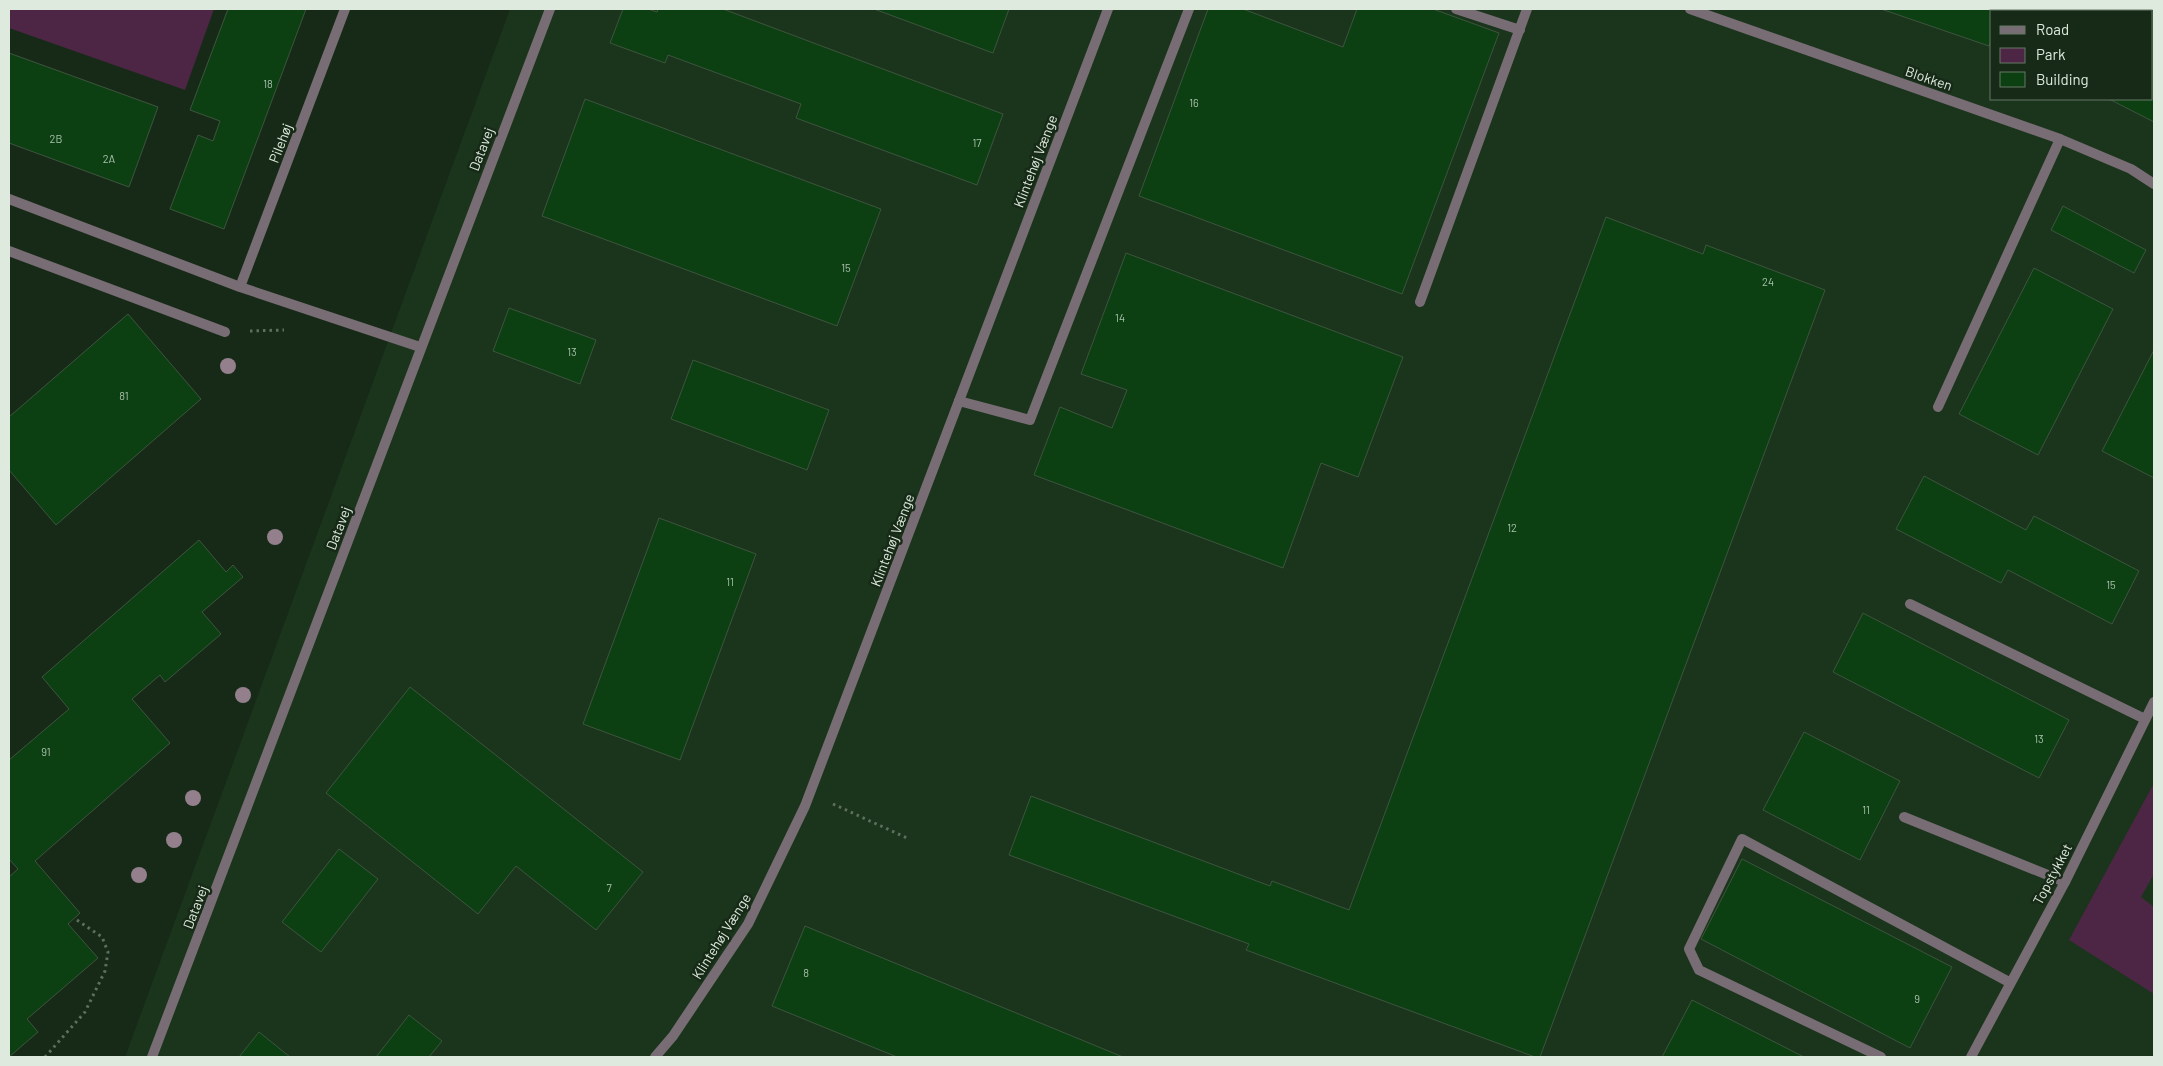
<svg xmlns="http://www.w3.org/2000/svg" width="2163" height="1066" font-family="Barlow,sans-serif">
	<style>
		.built { fill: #1b341c; fill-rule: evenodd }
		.green { fill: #4c2644 }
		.building { fill: #0c4013; stroke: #3e543e }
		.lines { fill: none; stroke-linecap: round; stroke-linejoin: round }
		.path { stroke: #5e6f5e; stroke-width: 3; stroke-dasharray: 2.5 4; stroke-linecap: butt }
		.service { stroke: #796d75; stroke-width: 10 }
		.minor { stroke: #796d75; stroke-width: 10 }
		.tertiary { stroke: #796d75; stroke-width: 10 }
		.tree { fill: #93808c }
		.labels { text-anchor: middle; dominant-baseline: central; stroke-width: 5; stroke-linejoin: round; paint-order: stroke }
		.number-label { font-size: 11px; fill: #a9c0aa }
		.street-label { font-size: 14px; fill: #ddeadd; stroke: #172a17 }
	</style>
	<rect width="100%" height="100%" fill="#172a17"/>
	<path class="built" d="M 510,9 L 2154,9 L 2154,1057 L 125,1057 ZM 1992,11 L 2152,11 L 2152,99 L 1992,99 Z"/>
	<path class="green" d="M 9,9 L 214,9 L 185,90 L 9,28 Z
		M 2154,783 L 2154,874 L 2141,897 L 2154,907 L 2154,994 L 2069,940 Z"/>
	<path class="building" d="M 228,9 L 306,9 L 224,229 L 170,209 L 198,135 L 213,141 L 220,121 L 190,110 Z
		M 623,9 L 648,9 L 657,12 L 658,9 L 723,9 L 1003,114 L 977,185 L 796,118 L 801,104 L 668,55 L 665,63 L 610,43 Z
		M 874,9 L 1009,9 L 993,53 Z
		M 1208,9 L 1243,9 L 1343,47 L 1357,9 L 1433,9 L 1499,33 L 1402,294 L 1139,196 Z
		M 1881,9 L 2001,9 L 2001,11 L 1992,11 L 1992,37 L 1989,46 Z
		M 2149,9 L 2154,9 L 2154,122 L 2109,99 L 2152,99 L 2152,11 L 2148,11 Z
		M 9,53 L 158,107 L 129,187 L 9,143 Z
		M 585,99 L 881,209 L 837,326 L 542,216 Z
		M 2063,206 L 2146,250 L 2134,273 L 2051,230 Z
		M 1606,217 L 1703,254 L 1706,245 L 1825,290 L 1540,1057 L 1535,1057 L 1246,950 L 1249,944 L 1009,855 L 1031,796 L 1270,886 L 1272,881 L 1349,910 Z
		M 1126,253 L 1403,357 L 1358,477 L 1321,463 L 1283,568 L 1034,475 L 1060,407 L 1112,428 L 1127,390 L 1081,374 Z
		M 2034,268 L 2113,309 L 2038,455 L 1959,414 Z
		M 509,308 L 596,340 L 580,384 L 493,351 Z
		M 128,314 L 201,399 L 56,525 L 9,470 L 9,417 Z
		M 2154,350 L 2154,478 L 2102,451 Z
		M 693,360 L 829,410 L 807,470 L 671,419 Z
		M 1924,476 L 2026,530 L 2034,516 L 2139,571 L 2112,624 L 2008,570 L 2001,583 L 1896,529 Z
		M 659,518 L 756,554 L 680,760 L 583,724 Z
		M 199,540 L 226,572 L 233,565 L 243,577 L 202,612 L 221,634 L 165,682 L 160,675 L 132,699 L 170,743 L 35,861 L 80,913 L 68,924 L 98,958 L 27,1019 L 38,1032 L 9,1057 L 9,877 L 18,869 L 9,859 L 9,760 L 69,709 L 42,677 Z
		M 1863,613 L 2069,720 L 2039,778 L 1833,672 Z
		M 410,687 L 643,872 L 596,930 L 516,866 L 478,914 L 326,793 Z
		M 1804,732 L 1900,781 L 1860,860 L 1763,810 Z
		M 339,849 L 378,879 L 321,952 L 282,922 Z
		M 1742,859 L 1952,967 L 1910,1048 L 1701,939 Z
		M 805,926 L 1123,1057 L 897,1057 L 772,1006 Z
		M 1692,1000 L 1804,1057 L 1662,1057 Z
		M 409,1015 L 442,1041 L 429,1057 L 376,1057 Z
		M 259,1032 L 290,1057 L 239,1057 Z"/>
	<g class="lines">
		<path class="path" d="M 250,331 L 284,330
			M 833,804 L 907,838
			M 45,1057 L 85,1012 L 105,971 L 108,952 L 102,937 L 74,918"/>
		<path class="service" d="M 1456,9 L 1520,30
			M 9,251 L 225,332
			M 1420,302 L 1527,9
			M 959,401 L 1030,420 L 1189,9
			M 1938,407 L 2060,139
			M 1910,604 L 2145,719
			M 1904,817 L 2065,882
			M 1881,1057 L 1699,970 L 1689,949 L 1742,839 L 2009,982"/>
		<path class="minor" d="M 1690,9 L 2060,139 L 2131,169 L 2154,184
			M 9,199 L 240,287 L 420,347
			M 240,287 L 345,9
			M 655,1057 L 673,1036 L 748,924 L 805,806 L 1108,9
			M 1971,1057 L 2065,882 L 2154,702"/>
		<path class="tertiary" d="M 152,1057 L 550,9"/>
	</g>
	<g class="tree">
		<circle cx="228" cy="366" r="8"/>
		<circle cx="275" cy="537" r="8"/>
		<circle cx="243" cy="695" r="8"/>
		<circle cx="193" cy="798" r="8"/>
		<circle cx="174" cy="840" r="8"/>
		<circle cx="139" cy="875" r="8"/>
	</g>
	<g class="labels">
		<g class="number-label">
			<text x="268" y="83">18</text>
			<text x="1194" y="102">16</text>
			<text x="56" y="138">2B</text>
			<text x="977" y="142">17</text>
			<text x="109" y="158">2A</text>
			<text x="846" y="267">15</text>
			<text x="1768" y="281">24</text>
			<text x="1120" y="317">14</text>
			<text x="572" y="351">13</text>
			<text x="124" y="395">81</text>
			<text x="1512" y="527">12</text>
			<text x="730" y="581">11</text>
			<text x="2111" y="584">15</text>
			<text x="2039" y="738">13</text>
			<text x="46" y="751">91</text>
			<text x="1866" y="809">11</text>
			<text x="609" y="887">7</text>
			<text x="806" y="972">8</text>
			<text x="1917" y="998">9</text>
		</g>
		<g class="street-label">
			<text transform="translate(1929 78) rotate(19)">Blokken</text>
			<text transform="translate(280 143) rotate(-69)">Pilehøj</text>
			<text transform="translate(481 149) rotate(-69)">Datavej</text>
			<text transform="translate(1035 161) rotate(-69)">Klintehøj Vænge</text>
			<text transform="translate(338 528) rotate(-69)">Datavej</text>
			<text transform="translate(892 540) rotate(-69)">Klintehøj Vænge</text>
			<text transform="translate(2052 874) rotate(-62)">Topstykket</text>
			<text transform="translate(195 907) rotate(-69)">Datavej</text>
			<text transform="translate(721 936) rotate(-58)">Klintehøj Vænge</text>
		</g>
	</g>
	<rect width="2163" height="1066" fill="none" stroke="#ddeadd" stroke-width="20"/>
	<rect x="1990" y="10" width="162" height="90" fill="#172a17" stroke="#667766"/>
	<rect x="2000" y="26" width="25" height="8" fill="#796d75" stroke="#667766"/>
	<text x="2036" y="35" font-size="15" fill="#ddeadd">Road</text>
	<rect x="2000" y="48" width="25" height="15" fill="#4c2644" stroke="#667766"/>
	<text x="2036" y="60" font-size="15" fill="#ddeadd">Park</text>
	<rect x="2000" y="72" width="25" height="15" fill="#0c4013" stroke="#667766"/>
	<text x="2036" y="85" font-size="15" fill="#ddeadd">Building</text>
</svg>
